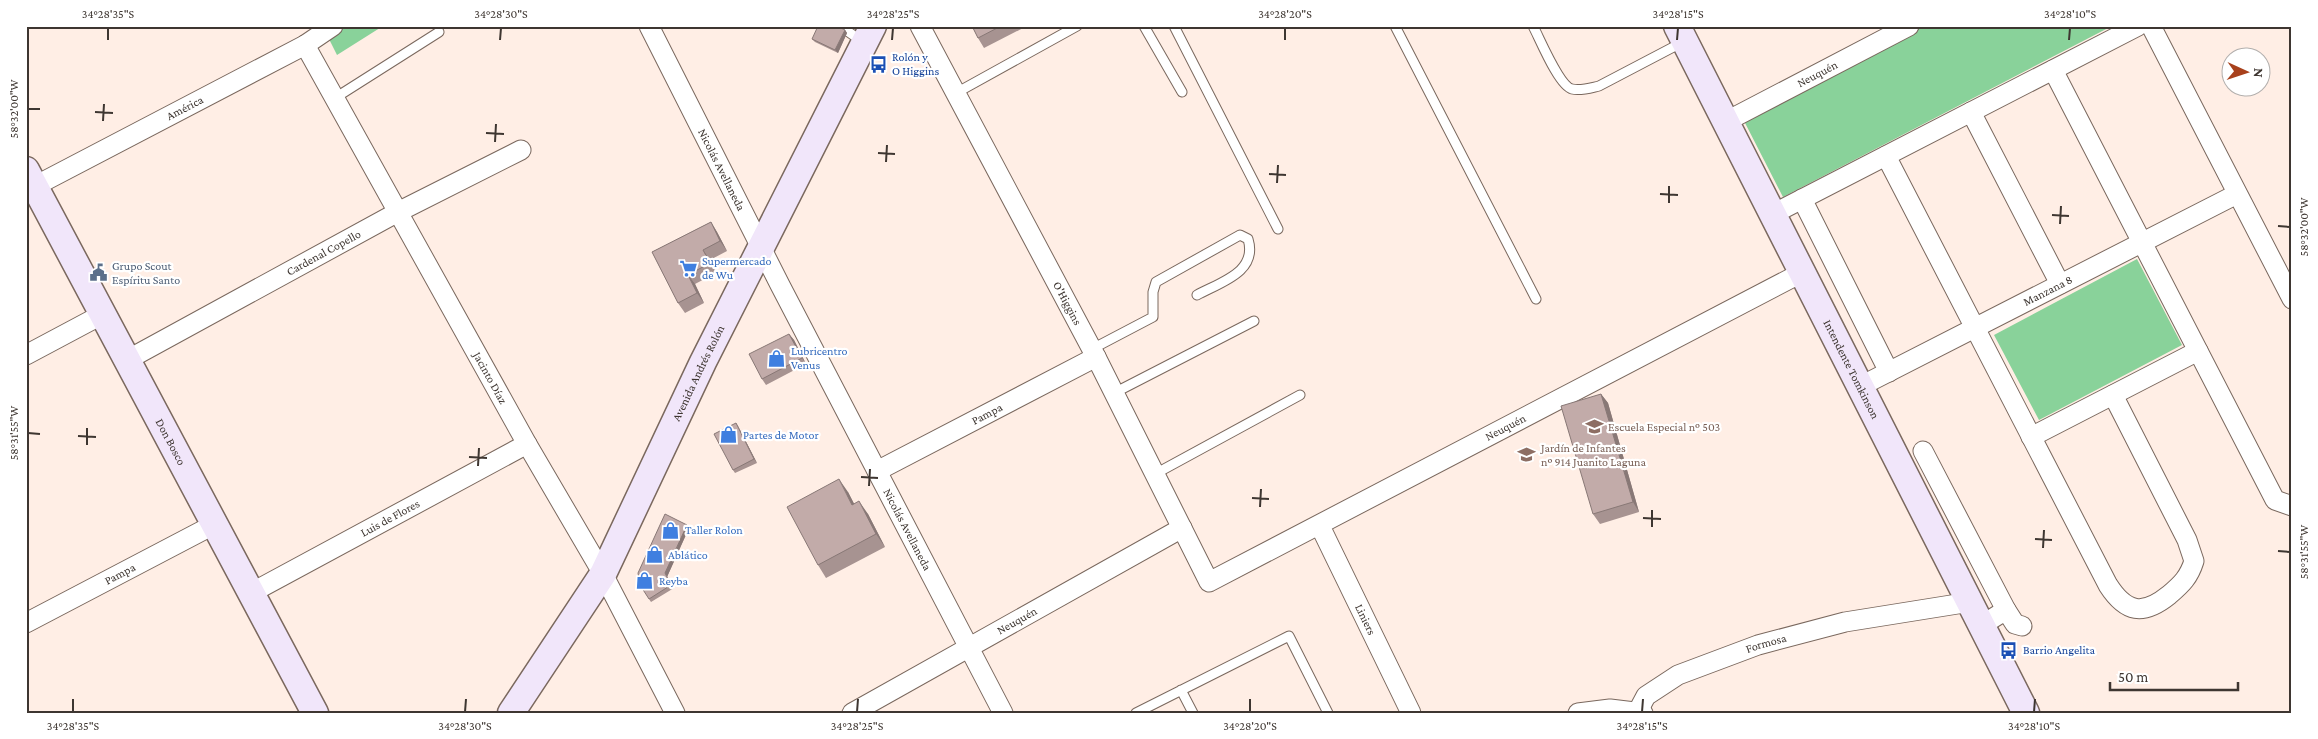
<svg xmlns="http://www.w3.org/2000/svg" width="2318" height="739" font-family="'Crimson Pro',serif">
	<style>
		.green { fill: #89d29a }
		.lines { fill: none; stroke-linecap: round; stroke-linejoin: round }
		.lane-casing { stroke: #7a685e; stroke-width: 11 }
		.street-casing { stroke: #7a685e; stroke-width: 21 }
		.secondary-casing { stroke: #7a685e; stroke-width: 29 }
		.lane { stroke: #fff; stroke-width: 9 }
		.street { stroke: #fff; stroke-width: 19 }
		.secondary { stroke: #f1e6fa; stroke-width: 26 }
		.wall { fill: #a79391 }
		.shaded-wall { fill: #887876 }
		.building { fill: #c2aba9; stroke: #887876 }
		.ticks { fill: none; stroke: #3e3631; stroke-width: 2 }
		.labels { text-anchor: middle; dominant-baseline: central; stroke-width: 4.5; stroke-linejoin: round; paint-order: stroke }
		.transit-label { font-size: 12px; fill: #164399; stroke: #fff; text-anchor: start }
		.street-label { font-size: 12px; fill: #3e3631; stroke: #fff }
		.shop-label { font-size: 12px; fill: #366cbe; stroke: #fff; text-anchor: start }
		.service-label { font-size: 12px; fill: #4e5e75; stroke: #fff; text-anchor: start }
		.education-label { font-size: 12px; fill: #785e54; stroke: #fff; text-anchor: start }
		.neatline { fill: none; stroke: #3e3631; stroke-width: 2 }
		.ticks-label { font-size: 12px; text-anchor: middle; fill: #3e3631 }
	</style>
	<rect width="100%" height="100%" fill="#ffeee5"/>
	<path class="green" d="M 343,26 L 383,26 L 337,55 L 329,39 Z
		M 1922,26 L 2112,26 L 1783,197 L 1743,119 Z
		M 2137,259 L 2182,345 L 2039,420 L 1994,335 Z"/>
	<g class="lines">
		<defs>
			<path id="lane" d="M 840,26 L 863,42
				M 1144,26 L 1182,92
				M 1174,26 L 1278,229
				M 1395,26 L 1536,299
				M 1533,26 C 1540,39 1559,86 1572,89 C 1581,91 1590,88 1599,86 L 1683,42
				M 956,93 L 1077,26
				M 335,98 L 439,32
				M 1092,349 L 1153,317 L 1153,292 L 1156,282 L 1240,235 L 1248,239 C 1258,272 1221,282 1197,295
				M 1114,393 L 1254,321
				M 1155,474 L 1300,395
				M 1181,690 L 1193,713
				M 1136,713 L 1289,636 L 1328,713"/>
			<g id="street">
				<path id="s1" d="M 649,26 L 780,285 L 1003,713"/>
				<path id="s2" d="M 920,26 L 1096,357 L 1209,582 L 1801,273"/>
				<path d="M 2151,26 L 2292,299"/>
				<path id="s3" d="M 305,45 L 527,444 L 603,574 L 675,713"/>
				<path d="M 2053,70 L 2275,500 L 2292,506"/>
				<path d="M 1971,112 L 2060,284"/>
				<path id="s4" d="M 1725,122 L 1909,26"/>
				<path d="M 1886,156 L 2108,585 C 2126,613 2143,616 2169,595 C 2182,584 2189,577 2194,561 L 2187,540 L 2113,395"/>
				<path id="s5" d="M 35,186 L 305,45 L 333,26"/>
				<path d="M 1802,199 L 1889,372"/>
				<path d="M 1771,215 L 2138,26"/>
				<path d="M 26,355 L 103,314"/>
				<path id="s6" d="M 127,360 L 398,212 L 521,150"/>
				<path id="s7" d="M 1859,387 L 2237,194"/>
				<path d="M 2031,437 L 2198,351"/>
				<path d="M 1923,451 L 2006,610"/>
				<path id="s8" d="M 877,471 L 1096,357"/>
				<path id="s9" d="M 1320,526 L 1411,713"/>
				<path id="s10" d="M 251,593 L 527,444"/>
				<path id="s11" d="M 26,623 L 215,524"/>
				<path d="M 1982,625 L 2006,610 L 2015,624 L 2022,626"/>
				<path id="s12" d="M 1638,711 L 1646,696 L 1678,675 L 1758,645 L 1845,622 L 1970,602"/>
				<path id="s13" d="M 852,713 L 1182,528"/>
				<path d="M 1578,713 L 1610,709 L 1643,713"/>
			</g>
			<g id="secondary">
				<path id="s14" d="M 1677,26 L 2026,713"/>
				<path id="s15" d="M 26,170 L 315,713"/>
				<path id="s16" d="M 511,713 L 603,574 L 703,362 L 873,26"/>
			</g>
		</defs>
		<use href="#lane" class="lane-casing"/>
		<use href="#street" class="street-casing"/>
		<use href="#secondary" class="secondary-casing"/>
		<use href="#lane" class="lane"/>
		<use href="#street" class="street"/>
		<use href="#secondary" class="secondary"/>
	</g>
	<path class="wall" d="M 972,26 L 1027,26 L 984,48 L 978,38 Z
		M 845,30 L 847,33 L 838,53 L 815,42 L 812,39 Z
		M 711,222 L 717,232 L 727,251 L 710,260 L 716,273 L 695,284 L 704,303 L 685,313 L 678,303 L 652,252 Z
		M 789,334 L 794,340 L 806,364 L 766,385 L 762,379 Z
		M 1601,394 L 1608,403 L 1639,512 L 1600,524 L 1593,514 Z
		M 736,423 L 757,463 L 735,473 L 733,470 Z
		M 848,492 L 854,504 L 868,514 L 885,547 L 826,578 L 818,565 Z
		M 687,525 L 689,528 L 667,577 L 674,588 L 651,602 L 649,599 Z"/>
	<path class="shaded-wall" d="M 845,30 L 847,33 L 838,53 L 835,50 Z
		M 711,222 L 717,232 L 727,251 L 720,241 Z
		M 703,250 L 710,260 L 716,273 L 710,263 Z
		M 688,275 L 695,284 L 704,303 L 697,293 Z
		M 789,334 L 794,340 L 806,364 L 802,358 Z
		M 1601,394 L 1608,403 L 1639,512 L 1633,502 Z
		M 736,423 L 738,426 L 757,463 L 754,459 Z
		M 839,479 L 848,492 L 861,517 L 852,505 Z
		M 859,501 L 868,514 L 885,547 L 876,534 Z
		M 687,525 L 689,528 L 667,577 L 674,588 L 665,573 Z"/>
	<path class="building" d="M 818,26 L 837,26 L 845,30 L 835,50 L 812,39 Z
		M 972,26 L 1001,26 L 978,38 Z
		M 711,222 L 720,241 L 703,250 L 710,263 L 688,275 L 697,293 L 678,303 L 652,252 Z
		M 789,334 L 802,358 L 762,379 L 749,354 Z
		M 1601,394 L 1633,502 L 1593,514 L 1561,406 Z
		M 736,423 L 754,459 L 733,470 L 714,434 Z
		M 839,479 L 852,505 L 859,501 L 876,534 L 818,565 L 787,507 Z
		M 665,514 L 687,525 L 665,573 L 671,585 L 649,599 L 640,585 L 638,573 Z"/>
	<path class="ticks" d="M 108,40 L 108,28M 500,40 L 501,28M 892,40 L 893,28M 1285,40 L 1285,28M 1677,40 L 1678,28M 2069,40 L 2070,28M 28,109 L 40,109M 95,112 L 113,113M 103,121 L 104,104M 486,133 L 504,134M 495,142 L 496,124M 878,153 L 895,154M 886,162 L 887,145M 1269,174 L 1286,175M 1277,183 L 1278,165M 1660,194 L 1678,195M 1669,203 L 1669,186M 2052,215 L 2069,216M 2060,224 L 2061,206M 2278,226 L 2290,227M 28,433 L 40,434M 78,436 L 96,437M 87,445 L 87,428M 469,457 L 487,458M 478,466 L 479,448M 861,477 L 878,478M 869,486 L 870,469M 1252,498 L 1269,499M 1260,507 L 1261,489M 1643,518 L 1661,519M 1652,527 L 1652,510M 2035,539 L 2052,540M 2043,548 L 2044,530M 2278,551 L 2290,552M 73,712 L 73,699M 465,712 L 466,699M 857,712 L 858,699M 1250,712 L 1250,699M 1642,712 L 1643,699M 2034,712 L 2035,699"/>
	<defs>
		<symbol id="bus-bare" viewBox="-9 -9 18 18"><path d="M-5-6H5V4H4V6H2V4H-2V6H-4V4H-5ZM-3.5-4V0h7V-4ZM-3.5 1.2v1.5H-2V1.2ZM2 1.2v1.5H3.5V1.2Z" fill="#1a4fb4" stroke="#fff" stroke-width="2.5" paint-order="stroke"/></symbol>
		<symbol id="supermarket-bare" viewBox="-9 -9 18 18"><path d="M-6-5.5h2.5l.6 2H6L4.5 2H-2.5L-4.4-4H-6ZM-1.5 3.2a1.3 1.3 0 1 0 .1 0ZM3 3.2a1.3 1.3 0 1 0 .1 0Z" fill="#3f7fe0" stroke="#fff" stroke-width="2.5" paint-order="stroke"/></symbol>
		<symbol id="civic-bare" viewBox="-9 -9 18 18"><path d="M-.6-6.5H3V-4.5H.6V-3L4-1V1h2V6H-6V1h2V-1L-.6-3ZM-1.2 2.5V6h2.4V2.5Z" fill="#5c6f8a" stroke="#fff" stroke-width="2.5" paint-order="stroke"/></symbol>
		<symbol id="shop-bare" viewBox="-9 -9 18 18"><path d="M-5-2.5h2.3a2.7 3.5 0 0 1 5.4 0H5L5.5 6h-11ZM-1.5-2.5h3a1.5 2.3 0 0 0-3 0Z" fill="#3f7fe0" stroke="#fff" stroke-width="2.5" paint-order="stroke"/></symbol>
		<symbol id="school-bare" viewBox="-9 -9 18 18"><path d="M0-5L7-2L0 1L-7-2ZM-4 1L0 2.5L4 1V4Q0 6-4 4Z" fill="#8d6e63" stroke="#fff" stroke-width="2.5" paint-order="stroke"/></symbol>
	</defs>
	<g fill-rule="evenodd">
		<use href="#bus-bare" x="866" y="52" width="25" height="25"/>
		<use href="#supermarket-bare" x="676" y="256" width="25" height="25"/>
		<use href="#civic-bare" x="86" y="260" width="25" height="25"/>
		<use href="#shop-bare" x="764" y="346" width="25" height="25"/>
		<use href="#school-bare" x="1582" y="414" width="25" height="25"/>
		<use href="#shop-bare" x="716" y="422" width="25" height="25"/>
		<use href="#school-bare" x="1514" y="442" width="25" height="25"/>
		<use href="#shop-bare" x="658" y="518" width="25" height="25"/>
		<use href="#shop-bare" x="642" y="542" width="25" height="25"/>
		<use href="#shop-bare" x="632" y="568" width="25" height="25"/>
		<use href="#bus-bare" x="1996" y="638" width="25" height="25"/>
	</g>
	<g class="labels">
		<g class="transit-label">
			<text x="892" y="57">Rolón y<tspan x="892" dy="14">O Higgins</tspan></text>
			<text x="2023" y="650">Barrio Angelita</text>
		</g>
		<g class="street-label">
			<text stroke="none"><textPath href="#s4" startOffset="104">Neuquén</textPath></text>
			<text stroke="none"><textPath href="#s5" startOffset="169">América</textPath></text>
			<text stroke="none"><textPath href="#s1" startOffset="161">Nicolás Avellaneda</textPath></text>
			<text stroke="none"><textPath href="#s6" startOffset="224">Cardenal Copello</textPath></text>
			<text stroke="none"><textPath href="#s7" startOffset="212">Manzana 8</textPath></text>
			<text stroke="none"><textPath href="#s2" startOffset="314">O'Higgins</textPath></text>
			<text stroke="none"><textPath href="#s14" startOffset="385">Intendente Tomkinson</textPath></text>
			<text stroke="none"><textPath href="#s16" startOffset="389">Avenida Andrés Rolón</textPath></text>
			<text stroke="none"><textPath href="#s3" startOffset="381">Jacinto Díaz</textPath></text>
			<text stroke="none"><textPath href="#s8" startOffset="124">Pampa</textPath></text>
			<text stroke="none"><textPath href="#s2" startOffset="961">Neuquén</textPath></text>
			<text stroke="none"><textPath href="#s15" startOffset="308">Don Bosco</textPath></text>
			<text stroke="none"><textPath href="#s10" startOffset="158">Luis de Flores</textPath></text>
			<text stroke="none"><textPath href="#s1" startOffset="566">Nicolás Avellaneda</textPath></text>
			<text stroke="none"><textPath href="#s11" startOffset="106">Pampa</textPath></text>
			<text stroke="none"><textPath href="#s9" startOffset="104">Liniers</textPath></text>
			<text stroke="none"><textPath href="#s13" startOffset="189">Neuquén</textPath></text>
			<text stroke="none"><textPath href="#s12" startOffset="149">Formosa</textPath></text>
		</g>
		<g class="shop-label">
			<text x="702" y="261">Supermercado<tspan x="702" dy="14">de Wu</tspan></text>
			<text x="791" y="351">Lubricentro<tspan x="791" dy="14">Venus</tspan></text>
			<text x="743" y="435">Partes de Motor</text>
			<text x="685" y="530">Taller Rolon</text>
			<text x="668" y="555">Ablático</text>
			<text x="659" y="581">Reyba</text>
		</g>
		<g class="service-label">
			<text x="112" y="266">Grupo Scout<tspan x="112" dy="14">Espíritu Santo</tspan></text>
		</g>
		<g class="education-label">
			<text x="1608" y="427">Escuela Especial nº 503</text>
			<text x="1541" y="448">Jardín de Infantes<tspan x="1541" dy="14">nº 914 Juanito Laguna</tspan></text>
		</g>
	</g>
	<rect width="2318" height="739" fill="none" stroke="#ffffff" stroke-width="55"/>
	<g transform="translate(2246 72) rotate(93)"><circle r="24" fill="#ffffff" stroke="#b2afad"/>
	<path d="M0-4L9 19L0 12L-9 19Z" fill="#a8411c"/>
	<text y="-8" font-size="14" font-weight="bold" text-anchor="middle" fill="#3e3631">N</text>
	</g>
	<path d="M2110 682v8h128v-8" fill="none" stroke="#3e3631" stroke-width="2.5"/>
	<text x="2118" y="682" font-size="15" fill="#3e3631" stroke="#ffffff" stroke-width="4" paint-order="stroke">50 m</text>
	<rect x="28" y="28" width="2262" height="684" class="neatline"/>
	<g class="ticks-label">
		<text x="108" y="18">34°28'35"S</text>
		<text x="501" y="18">34°28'30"S</text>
		<text x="893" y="18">34°28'25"S</text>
		<text x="1285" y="18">34°28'20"S</text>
		<text x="1678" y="18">34°28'15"S</text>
		<text x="2070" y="18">34°28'10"S</text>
		<text transform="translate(14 109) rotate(-90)" y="4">58°32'00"W</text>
		<text transform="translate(2304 227) rotate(-90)" y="4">58°32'00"W</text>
		<text transform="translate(14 433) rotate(-90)" y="4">58°31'55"W</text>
		<text transform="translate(2304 552) rotate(-90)" y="4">58°31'55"W</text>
		<text x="73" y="730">34°28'35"S</text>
		<text x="465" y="730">34°28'30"S</text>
		<text x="857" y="730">34°28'25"S</text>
		<text x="1250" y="730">34°28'20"S</text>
		<text x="1642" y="730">34°28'15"S</text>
		<text x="2034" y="730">34°28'10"S</text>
	</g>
</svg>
